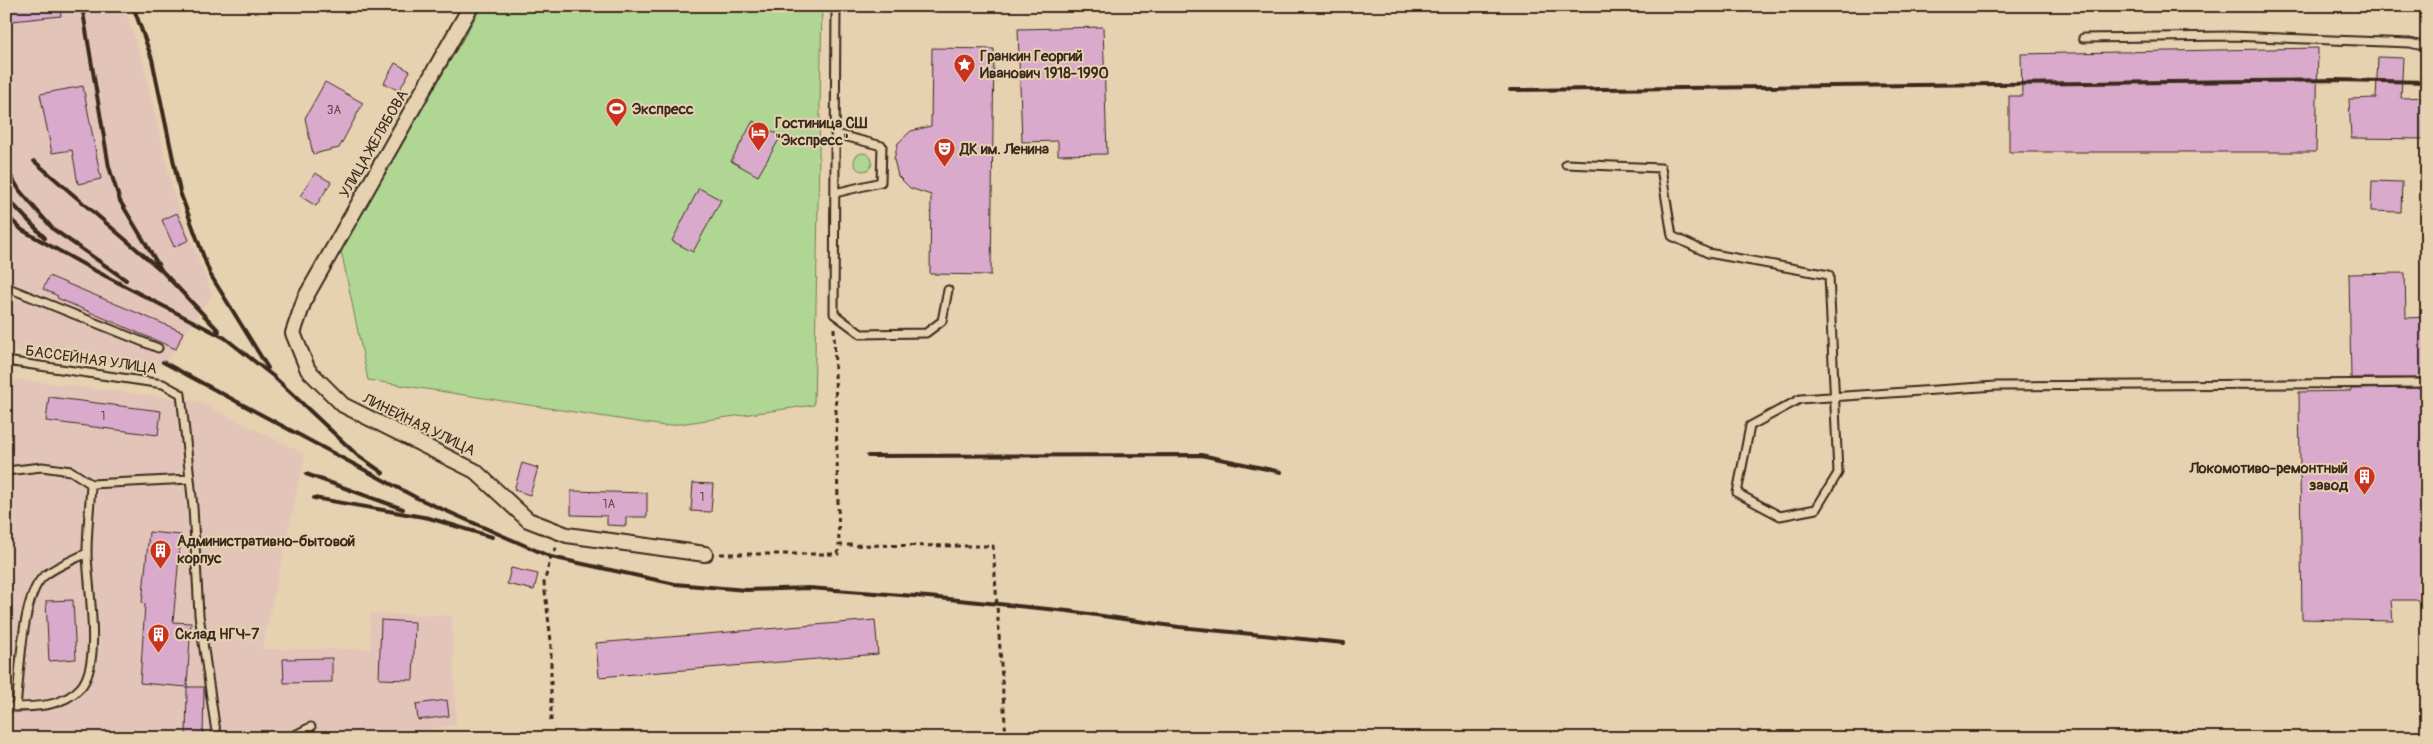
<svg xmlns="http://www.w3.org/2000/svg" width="2433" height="744" font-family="Pangolin,sans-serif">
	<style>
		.built { fill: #e2c5b8 }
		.green { fill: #afd693; stroke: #758058 }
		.building { fill: #d9aacb; stroke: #3b2a1e }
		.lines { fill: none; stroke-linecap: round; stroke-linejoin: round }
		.service-casing { stroke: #3b2a1e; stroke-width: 11 }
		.minor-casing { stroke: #3b2a1e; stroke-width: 18 }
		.path { stroke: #3b2a1e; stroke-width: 3; stroke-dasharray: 5 4; stroke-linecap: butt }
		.service { stroke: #e6d1b0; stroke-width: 7 }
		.minor { stroke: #e6d1b0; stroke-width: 14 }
		.rail { stroke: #3b2a1e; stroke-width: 4 }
		.path-bridge { stroke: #3b2a1e; stroke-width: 3; stroke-dasharray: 5 4; stroke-linecap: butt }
		.labels { text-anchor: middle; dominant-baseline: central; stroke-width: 4; stroke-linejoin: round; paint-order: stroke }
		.number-label { font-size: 12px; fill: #624a49 }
		.poi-label { font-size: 15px; font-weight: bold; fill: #3b2a1e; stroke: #e6d1b0; text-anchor: start }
		.street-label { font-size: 15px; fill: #3b2a1e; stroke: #e6d1b0 }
	</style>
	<rect width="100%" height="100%" fill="#e6d1b0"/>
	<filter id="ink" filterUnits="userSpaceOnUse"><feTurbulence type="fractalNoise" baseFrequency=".02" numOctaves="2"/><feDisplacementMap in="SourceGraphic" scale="10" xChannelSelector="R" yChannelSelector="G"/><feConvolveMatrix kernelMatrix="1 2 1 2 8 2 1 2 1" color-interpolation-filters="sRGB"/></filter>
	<g filter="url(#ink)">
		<path class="built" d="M 6,6 L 124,6 L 143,63 L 174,195 L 212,294 L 176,349 L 156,370 L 6,350 Z
			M 6,378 L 197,401 L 305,454 L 262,649 L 370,649 L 371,613 L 452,616 L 456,725 L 371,738 L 6,738 Z"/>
		<path class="green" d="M 482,6 L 822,6 L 814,405 L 664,426 L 368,380 L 341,250 Z
			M854 162a9 9 0 1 1 18 0a9 9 0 1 1-18 0Z"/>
		<path class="building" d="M 6,6 L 60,6 L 61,16 L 12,21 L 6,16 Z
			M 1103,27 L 1107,154 L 1058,155 L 1058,141 L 1022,142 L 1018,29 Z
			M 932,48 L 994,49 L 991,275 L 930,274 L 931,195 L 910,188 L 898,176 L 894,159 L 898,143 L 911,131 L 931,126 Z
			M 2318,48 L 2316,152 L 2009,152 L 2009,96 L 2022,96 L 2021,54 Z
			M 2378,57 L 2403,58 L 2401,98 L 2427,97 L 2427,139 L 2351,138 L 2349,99 L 2376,98 Z
			M 395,63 L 410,71 L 399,91 L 384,83 Z
			M 325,82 L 363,103 L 339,148 L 313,154 L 305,118 Z
			M 83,86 L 101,179 L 78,184 L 72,150 L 52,153 L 40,94 Z
			M 753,121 L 781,136 L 758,176 L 731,161 Z
			M 315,173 L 331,182 L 316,206 L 300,196 Z
			M 2372,181 L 2402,182 L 2401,212 L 2371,211 Z
			M 699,188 L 721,200 L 693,252 L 672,241 Z
			M 177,213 L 189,240 L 174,247 L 162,220 Z
			M 2405,273 L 2406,318 L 2427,317 L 2427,378 L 2351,378 L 2349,274 Z
			M 49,276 L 183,332 L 176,349 L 57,298 L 58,296 L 43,289 Z
			M 2427,388 L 2427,600 L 2391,600 L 2393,621 L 2302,619 L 2299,392 L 2351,391 L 2351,389 Z
			M 49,397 L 161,411 L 158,435 L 46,421 Z
			M 522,463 L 538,468 L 530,495 L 514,490 Z
			M 693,483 L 713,484 L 711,512 L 691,511 Z
			M 571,491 L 647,493 L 647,517 L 626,517 L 626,526 L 607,525 L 607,516 L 571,515 Z
			M 149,532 L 181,535 L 173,622 L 191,623 L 187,687 L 140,683 L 145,604 L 142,603 Z
			M 511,568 L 538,574 L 534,590 L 507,584 Z
			M 73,600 L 76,659 L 49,661 L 46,601 Z
			M 381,620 L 415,622 L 413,680 L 379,679 Z
			M 875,620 L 878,654 L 599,677 L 596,643 Z
			M 332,658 L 332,682 L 284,683 L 283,659 Z
			M 187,687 L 204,687 L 203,738 L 186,738 Z
			M 447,700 L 449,716 L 418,720 L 416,704 Z"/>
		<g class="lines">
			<defs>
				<path id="service" d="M 836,6 L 834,314 L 861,334 L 926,333 L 942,321 L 948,290
					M 2083,38 L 2231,36 L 2410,43 L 2427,47
					M 1566,164 L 1661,168 L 1672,236 L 1708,253 L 1829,275 L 1838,473 L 1816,509 L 1780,516 L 1737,493 L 1750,426 L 1800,399 L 1996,386 L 2427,383
					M 835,193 L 881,182 L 882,146 L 836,134
					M 6,287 L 158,348
					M 6,304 L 9,289
					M 6,361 L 163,384 L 181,394 L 193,507 L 199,615 L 216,732 L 221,738
					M 6,471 L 42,467 L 71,471 L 91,484 L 190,479
					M 6,707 C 32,707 63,708 81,687 C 103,661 87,585 87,552 C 87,530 90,507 91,484
					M 16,707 C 20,677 21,597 43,577 C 54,567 73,560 87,553
					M 289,738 L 311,727"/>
				<path id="minor" d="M 471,6 L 305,298 L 293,333 L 308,370 L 343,405 L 475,471 L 528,520 L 567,535 L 705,554"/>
			</defs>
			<use href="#service" class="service-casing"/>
			<use href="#minor" class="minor-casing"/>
			<path class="path" d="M 834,328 L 839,545 L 965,546
				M 720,554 L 838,554 L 839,545
				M 551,721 L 551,641 L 544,583 L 551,557 L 557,547"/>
			<use href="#service" class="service"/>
			<use href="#minor" class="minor"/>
			<path class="rail" d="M 82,6 L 109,167 L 120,201 L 162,271
				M 133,6 L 152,59 L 180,192 L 210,274 L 268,368
				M 1510,90 L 2337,80 L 2427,82
				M 34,161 L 162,271 L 219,331
				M 6,168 L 20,191 L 53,229 L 126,280
				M 6,197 L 45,238
				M 6,215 L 22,230 L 90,268 L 225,338 L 273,376 L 356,454 L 383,473
				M 163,362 L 417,498 L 551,557 L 675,584 L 746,590 L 809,588 L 928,597 L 1068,611 L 1179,627 L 1344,643
				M 868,456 L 1201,455 L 1281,472
				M 306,474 L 403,509
				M 314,498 L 429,518 L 492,537"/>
			<path class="path-bridge" d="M 965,546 L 993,546 L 1006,738"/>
		</g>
	</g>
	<defs>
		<symbol id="sight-pin" viewBox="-11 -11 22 30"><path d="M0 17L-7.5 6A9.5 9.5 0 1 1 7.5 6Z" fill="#c8321e" stroke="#e6d1b0"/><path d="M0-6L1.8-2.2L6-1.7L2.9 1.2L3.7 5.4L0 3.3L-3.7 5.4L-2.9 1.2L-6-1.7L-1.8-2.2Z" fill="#fff"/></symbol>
		<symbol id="stadium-pin" viewBox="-11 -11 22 30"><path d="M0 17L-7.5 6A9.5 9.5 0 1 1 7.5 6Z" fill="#c8321e" stroke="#e6d1b0"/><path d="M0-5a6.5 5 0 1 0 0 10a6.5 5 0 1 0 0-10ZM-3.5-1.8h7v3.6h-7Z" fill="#fff"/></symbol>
		<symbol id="hotel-pin" viewBox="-11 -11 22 30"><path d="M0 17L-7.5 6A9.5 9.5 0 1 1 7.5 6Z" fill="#c8321e" stroke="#e6d1b0"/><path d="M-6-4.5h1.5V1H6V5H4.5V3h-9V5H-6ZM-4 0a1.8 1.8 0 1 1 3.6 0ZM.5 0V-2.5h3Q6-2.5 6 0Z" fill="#fff"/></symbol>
		<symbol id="theatre-pin" viewBox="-11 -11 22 30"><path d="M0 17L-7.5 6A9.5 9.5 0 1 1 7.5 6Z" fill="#c8321e" stroke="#e6d1b0"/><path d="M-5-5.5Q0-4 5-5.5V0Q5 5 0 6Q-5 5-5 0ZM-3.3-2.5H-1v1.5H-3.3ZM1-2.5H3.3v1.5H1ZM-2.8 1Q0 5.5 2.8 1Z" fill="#fff"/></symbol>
		<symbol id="building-pin" viewBox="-11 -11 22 30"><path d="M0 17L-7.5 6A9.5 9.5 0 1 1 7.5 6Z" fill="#c8321e" stroke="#e6d1b0"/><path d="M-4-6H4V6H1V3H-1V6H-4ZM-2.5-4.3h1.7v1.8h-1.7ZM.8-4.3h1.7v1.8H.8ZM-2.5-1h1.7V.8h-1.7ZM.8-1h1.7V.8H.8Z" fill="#fff"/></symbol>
	</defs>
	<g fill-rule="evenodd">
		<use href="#sight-pin" x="952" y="52" width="25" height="34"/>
		<use href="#stadium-pin" x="604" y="96" width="25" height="34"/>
		<use href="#hotel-pin" x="746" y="120" width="25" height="34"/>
		<use href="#theatre-pin" x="932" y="136" width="25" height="34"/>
		<use href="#building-pin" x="2352" y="464" width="25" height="34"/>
		<use href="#building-pin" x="148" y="538" width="25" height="34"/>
		<use href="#building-pin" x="146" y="622" width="25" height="34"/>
	</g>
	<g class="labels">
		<g class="number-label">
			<text x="334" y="110">3А</text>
			<text x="103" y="416">1</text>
			<text x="702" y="497">1</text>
			<text x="609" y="504">1А</text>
		</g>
		<g class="poi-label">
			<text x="980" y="56">Гранкин Георгий<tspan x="980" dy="17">Иванович 1918-1990</tspan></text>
			<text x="632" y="109">Экспресс</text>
			<text x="775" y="123">Гостиница СШ<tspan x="775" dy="17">"Экспресс"</tspan></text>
			<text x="960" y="149">ДК им. Ленина</text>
			<text x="2348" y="468" text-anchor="end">Локомотиво-ремонтный<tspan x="2348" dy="17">завод</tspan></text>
			<text x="177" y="541">Административно-бытовой<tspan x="177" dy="17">корпус</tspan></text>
			<text x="175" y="634">Склад НГЧ-7</text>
		</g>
		<g class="street-label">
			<text transform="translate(374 144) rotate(-60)">УЛИЦА ЖЕЛЯБОВА</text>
			<text transform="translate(91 360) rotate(8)">БАССЕЙНАЯ УЛИЦА</text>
			<text transform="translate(419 425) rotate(26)">ЛИНЕЙНАЯ УЛИЦА</text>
		</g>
	</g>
	<rect width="2433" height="744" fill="none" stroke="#e6d1b0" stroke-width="25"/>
	<rect x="12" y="12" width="2408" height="719" fill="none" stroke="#3b2a1e" stroke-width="2" filter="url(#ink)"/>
</svg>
